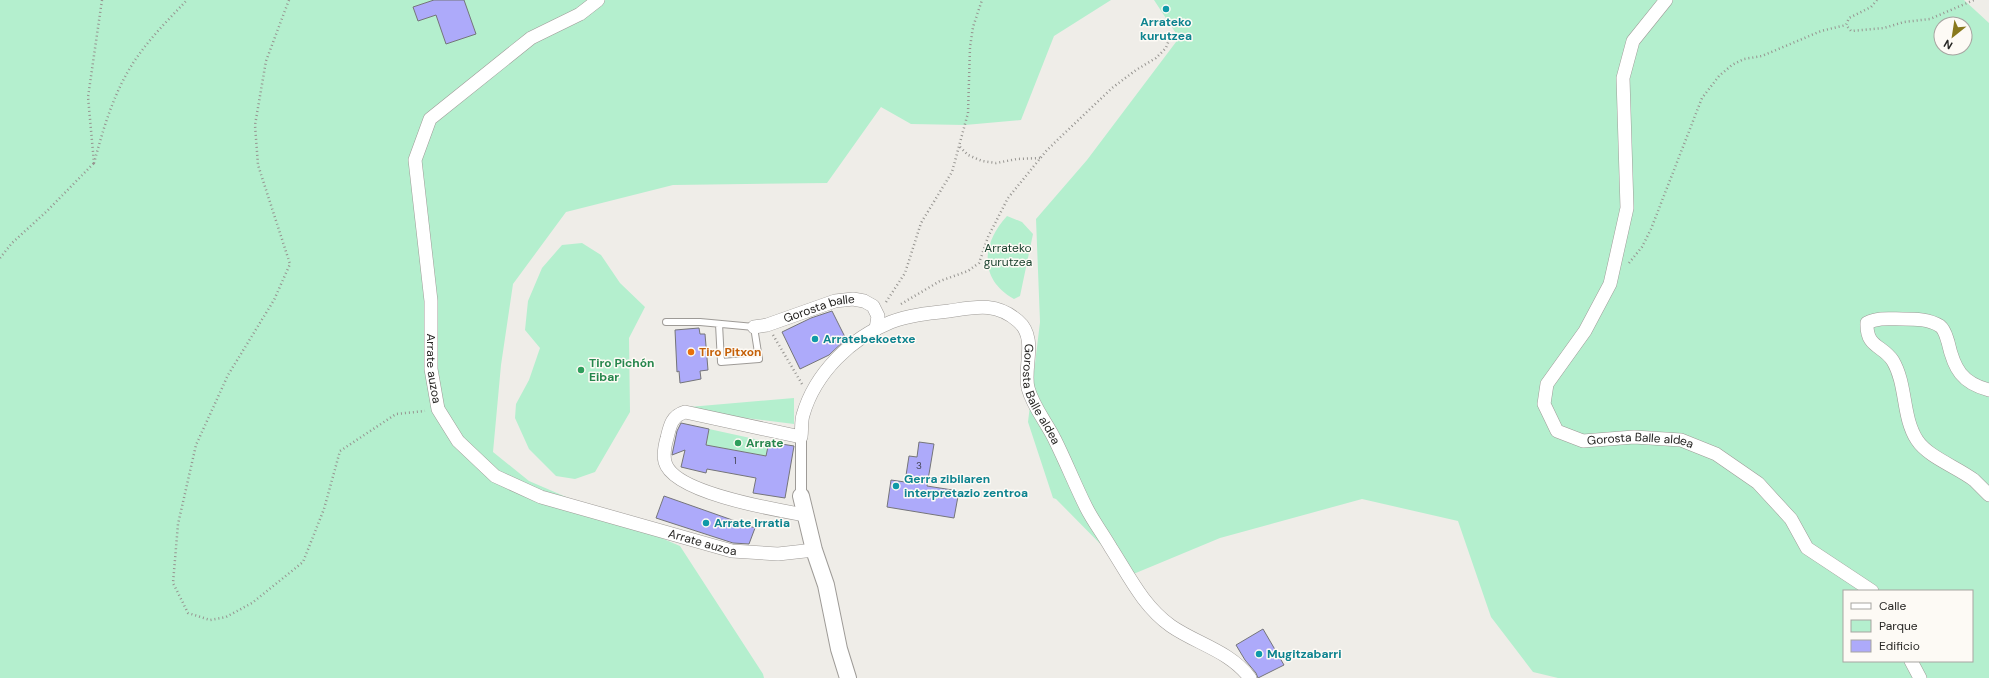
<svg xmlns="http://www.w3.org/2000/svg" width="1989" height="678" font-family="'DM Sans',sans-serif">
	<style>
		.green { fill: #b4efce; fill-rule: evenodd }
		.building { fill: #adaafa; stroke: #757579 }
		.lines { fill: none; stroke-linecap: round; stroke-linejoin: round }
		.service-casing { stroke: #9e9b97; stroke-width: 8 }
		.pedestrian-casing { stroke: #9e9b97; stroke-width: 12 }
		.minor-casing { stroke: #9e9b97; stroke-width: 14 }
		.tertiary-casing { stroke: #9e9b97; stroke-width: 18 }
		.path { stroke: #969490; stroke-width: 2.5; stroke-dasharray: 1 3; stroke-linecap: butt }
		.service { stroke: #fff; stroke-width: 6 }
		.pedestrian { stroke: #fff; stroke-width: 10 }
		.minor { stroke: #fff; stroke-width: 13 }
		.tertiary { stroke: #fff; stroke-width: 16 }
		.culture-dot { fill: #0f9aa8; stroke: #fdfaf5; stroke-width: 1.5 }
		.food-dot { fill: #e8710a; stroke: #fdfaf5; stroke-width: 1.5 }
		.leisure-dot { fill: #2e9e5b; stroke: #fdfaf5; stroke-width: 1.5 }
		.labels { text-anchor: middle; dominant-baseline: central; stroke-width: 3; stroke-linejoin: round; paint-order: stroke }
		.number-label { font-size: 10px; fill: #48475a }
		.culture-label { font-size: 12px; font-weight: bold; fill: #0d838f; stroke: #fdfaf5; text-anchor: start }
		.park-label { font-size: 12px; fill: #1a422e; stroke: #fdfaf5 }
		.street-label { font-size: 12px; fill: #272624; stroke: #fdfaf5 }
		.food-label { font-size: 12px; font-weight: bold; fill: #c56008; stroke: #fdfaf5; text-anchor: start }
		.leisure-label { font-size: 12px; font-weight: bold; fill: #27864d; stroke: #fdfaf5; text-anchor: start }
	</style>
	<rect width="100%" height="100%" fill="#efede8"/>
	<path class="green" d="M 0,0 L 1111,0 L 1054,36 L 1021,120 L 965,125 L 911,124 L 881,107 L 827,183 L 673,185 L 566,212 L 513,284 L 501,365 L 493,452 L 529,481 L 680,546 L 763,674 L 764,678 L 0,678 Z
		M 1154,0 L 1964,0 L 1989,23 L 1989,678 L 1558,678 L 1533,672 L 1491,617 L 1458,521 L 1362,499 L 1220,538 L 1131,575 L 1056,499 L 1053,498 L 1028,422 L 1040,322 L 1036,219 L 1087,160 L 1179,38 ZM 1941,24 L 1965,24 L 1965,48 L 1941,48 ZM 1844,591 L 1972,591 L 1972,661 L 1844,661 Z
		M 1007,216 L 1022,222 L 1033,234 L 1020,296 L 1014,299 C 978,279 982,243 1007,216 Z
		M 582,243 L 601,255 L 620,283 L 645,307 L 629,338 L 630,412 L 595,472 L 575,479 L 556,476 L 529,449 L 515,418 L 516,404 L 529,380 L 540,348 L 525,330 L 528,301 L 542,268 L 562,245 Z
		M 794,398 L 794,424 L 689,411 L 689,407 Z
		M 709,429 L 769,442 L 766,456 L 706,445 Z"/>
	<path class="building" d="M 434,0 L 464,0 L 476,34 L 446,44 L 436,15 L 418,21 L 413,7 Z
		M 832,311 L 846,339 L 829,355 L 800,369 L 782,332 L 811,318 Z
		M 699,328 L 700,334 L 705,334 L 708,370 L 700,371 L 701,379 L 680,383 L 679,371 L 677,372 L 675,330 Z
		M 681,423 L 709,429 L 706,445 L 766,456 L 769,442 L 794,446 L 785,498 L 753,493 L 756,478 L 707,469 L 706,473 L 681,467 L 685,450 L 672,455 L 677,431 Z
		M 919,442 L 934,444 L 927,486 L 959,491 L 954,518 L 887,507 L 891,480 L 905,482 L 909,456 L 917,457 Z
		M 664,496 L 755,528 L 749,544 L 733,543 L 656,518 Z
		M 1263,629 L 1284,665 L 1258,678 L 1256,673 L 1245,660 L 1236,645 Z"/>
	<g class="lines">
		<defs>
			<path id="service" d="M 666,322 L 700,322 L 754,327 L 759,359 L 721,362 L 719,324"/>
			<path id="pedestrian" d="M 801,496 L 801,437"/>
			<g id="minor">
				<path id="s1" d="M 598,0 L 580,14 L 531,38 L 430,119 L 415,160 L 431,301 L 431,369 L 438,409 L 458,441 L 495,476 L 541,497 L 732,551 L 778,554 L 814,550"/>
				<path id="s2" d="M 1666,0 L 1633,41 L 1623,78 L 1627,208 L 1610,284 L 1585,331 L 1547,384 L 1544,404 L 1557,431 L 1583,441 L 1634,437 L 1681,440 L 1716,454 L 1758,483 L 1791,519 L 1807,548 L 1872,591"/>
				<path id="s3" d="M 754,327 L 767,325 L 835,301 L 853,299 L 864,301 L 873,306 L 878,316 L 876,329"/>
				<path d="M 1989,390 C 1962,383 1954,369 1948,342 C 1946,336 1945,330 1940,326 C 1929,319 1915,319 1903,319 C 1891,319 1878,317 1867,323 C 1866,348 1883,345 1893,361 C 1907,385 1902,417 1917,440 C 1928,457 1957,467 1974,480 C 1979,485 1984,490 1989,495"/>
				<path id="s4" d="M 805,515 C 777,510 673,493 665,462 C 663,454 665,445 667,438 C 670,425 672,416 685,412 L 801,437 C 802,430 801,421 803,415 C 815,373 851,338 891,322 C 909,315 930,313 949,311 C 976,307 996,302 1018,321 C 1038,338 1023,367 1028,388 C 1033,407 1047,423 1055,440 C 1066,462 1075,485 1086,507 C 1093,521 1103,534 1111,548 C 1129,576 1143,606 1171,626 C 1197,644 1230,651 1250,678"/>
				<path d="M 1911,661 L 1920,678"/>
			</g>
			<path id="tertiary" d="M 801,496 L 814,550 L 826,585 L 839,649 L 848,678"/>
		</defs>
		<use href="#service" class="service-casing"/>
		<use href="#pedestrian" class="pedestrian-casing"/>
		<use href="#minor" class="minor-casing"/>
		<use href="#tertiary" class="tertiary-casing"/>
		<path class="path" d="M 102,0 L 88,97 L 94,163 C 103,130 112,98 130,68 C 145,43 167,21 187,0
			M 289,0 L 266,61 L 255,125 L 258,165 L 290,264 L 274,300 L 228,375 L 196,445 L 178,524 L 173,583 L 188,613 L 210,620 L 226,617 L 252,603 L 303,562 L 324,509 L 340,451 L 396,414 L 425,411
			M 1877,0 L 1871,7 L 1849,18 L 1846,25 L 1851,31 L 1884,28 L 1904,22 L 1930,19 L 1974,0
			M 960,147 L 968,155 L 982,161 L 996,163 L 1017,159 L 1040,158
			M 0,258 L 12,243 L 47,211 L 94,163
			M 1629,263 L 1642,247 L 1651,229 L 1702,98 L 1719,76 L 1732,65 L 1744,59 L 1762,56 L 1821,31 L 1846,25
			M 886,302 L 905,273 L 921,223 L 952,172 L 968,113 L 970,47 L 973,27 L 982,0
			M 901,304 L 940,281 L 968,271 L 979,263 L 988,237 L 1008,198 L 1047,150 L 1112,88 L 1136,70 L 1156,58 L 1166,48 L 1170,37
			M 773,335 L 802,384"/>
		<use href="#service" class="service"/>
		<use href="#pedestrian" class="pedestrian"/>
		<use href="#minor" class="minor"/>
		<use href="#tertiary" class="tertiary"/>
	</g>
	<g class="culture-dot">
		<circle cx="1166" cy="9" r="4"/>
		<circle cx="815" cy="339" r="4"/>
		<circle cx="896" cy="486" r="4"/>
		<circle cx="706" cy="523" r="4"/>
		<circle cx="1259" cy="654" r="4"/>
	</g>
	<circle class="food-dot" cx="691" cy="352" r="4"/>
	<g class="leisure-dot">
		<circle cx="581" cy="370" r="4"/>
		<circle cx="738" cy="443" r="4"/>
	</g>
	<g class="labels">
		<g class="number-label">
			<text x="735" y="460">1</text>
			<text x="919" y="465">3</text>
		</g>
		<g class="culture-label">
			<text x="1166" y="22" text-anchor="middle">Arrateko<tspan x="1166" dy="14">kurutzea</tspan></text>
			<text x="823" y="339">Arratebekoetxe</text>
			<text x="904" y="479">Gerra zibilaren<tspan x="904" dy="14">interpretazio zentroa</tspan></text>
			<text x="714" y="523">Arrate Irratia</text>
			<text x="1267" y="654">Mugitzabarri</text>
		</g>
		<g class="park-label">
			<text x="1008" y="248">Arrateko<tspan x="1008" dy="14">gurutzea</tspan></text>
		</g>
		<g class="street-label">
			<text stroke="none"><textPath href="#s3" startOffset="68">Gorosta balle</textPath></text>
			<text stroke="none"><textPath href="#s1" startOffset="460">Arrate auzoa</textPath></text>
			<text stroke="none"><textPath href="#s4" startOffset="696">Gorosta Balle aldea</textPath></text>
			<text stroke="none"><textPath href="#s2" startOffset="553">Gorosta Balle aldea</textPath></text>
			<text stroke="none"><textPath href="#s1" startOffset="808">Arrate auzoa</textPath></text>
		</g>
		<g class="food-label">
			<text x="699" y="352">Tiro Pitxon</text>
		</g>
		<g class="leisure-label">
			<text x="589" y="363">Tiro Pichón<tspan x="589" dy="14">Eibar</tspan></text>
			<text x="746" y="443">Arrate</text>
		</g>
	</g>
	<rect x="1843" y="590" width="130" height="72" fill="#fdfaf5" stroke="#a7a5a1"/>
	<rect x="1851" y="603" width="20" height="6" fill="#ffffff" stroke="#a7a5a1"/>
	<text x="1879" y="610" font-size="12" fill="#272624">Calle</text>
	<rect x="1851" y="620" width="20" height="12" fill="#b4efce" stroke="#a7a5a1"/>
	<text x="1879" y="630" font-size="12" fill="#272624">Parque</text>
	<rect x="1851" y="640" width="20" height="12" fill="#adaafa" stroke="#a7a5a1"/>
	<text x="1879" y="650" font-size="12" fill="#272624">Edificio</text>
	<g transform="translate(1953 36) rotate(210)"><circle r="19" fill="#fdfaf5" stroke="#a7a5a1"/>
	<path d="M0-3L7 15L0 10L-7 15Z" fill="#89791d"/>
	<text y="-6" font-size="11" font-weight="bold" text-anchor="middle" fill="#272624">N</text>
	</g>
</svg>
